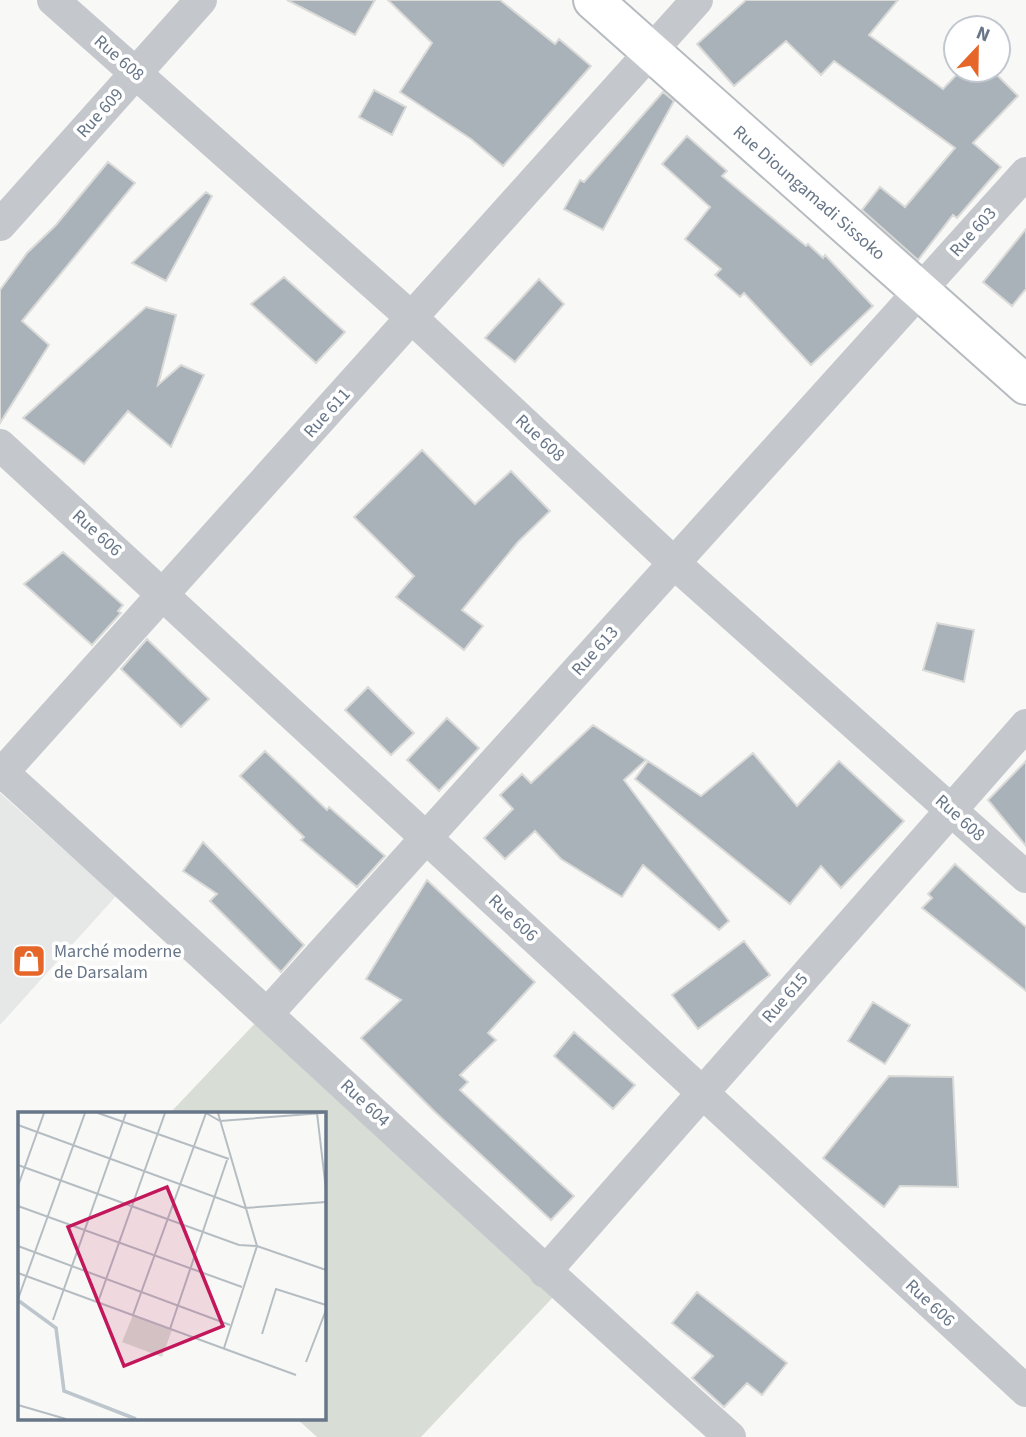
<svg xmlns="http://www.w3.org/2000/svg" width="1026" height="1437" font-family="'Source Sans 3',sans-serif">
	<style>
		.built { fill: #e6e8e7 }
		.green { fill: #d8ded5 }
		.building { fill: #aab2b9; stroke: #dadbd8; stroke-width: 2 }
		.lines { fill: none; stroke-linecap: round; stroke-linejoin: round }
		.secondary-casing { stroke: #b6bbc0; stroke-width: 42 }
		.street { stroke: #c4c7cc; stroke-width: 32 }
		.secondary { stroke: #fff; stroke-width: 38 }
		.labels { text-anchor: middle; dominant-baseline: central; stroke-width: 7; stroke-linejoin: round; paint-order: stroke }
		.street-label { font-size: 18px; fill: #677688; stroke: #fff }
		.poi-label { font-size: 18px; fill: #677688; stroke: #fff; text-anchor: start }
		.inset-river { fill: none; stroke: #bcc6cc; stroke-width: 3.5 }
		.inset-road { fill: none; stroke: #b5bdc3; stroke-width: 2 }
		.view { fill: #c2185b; fill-opacity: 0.15; stroke: #c2185b; stroke-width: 3.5 }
		.inset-edge { fill: none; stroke: #677688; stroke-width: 3.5 }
	</style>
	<rect width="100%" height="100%" fill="#f8f9f6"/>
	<path class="built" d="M 0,793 L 116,896 L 0,1025 Z"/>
	<path class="green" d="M 262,1016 L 558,1292 L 421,1437 L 317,1437 L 296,1418 L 324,1418 L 324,1113 L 170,1113 Z"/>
	<path class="building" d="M 287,0 L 375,0 L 355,35 Z
		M 388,0 L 500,0 L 555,44 L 559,39 L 591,66 L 503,166 L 471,139 L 400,92 L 432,43 Z
		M 746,0 L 898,0 L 869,35 L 943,89 L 961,70 L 992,70 L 1018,96 L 973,143 L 1001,167 L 957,218 L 953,215 L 918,260 L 862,210 L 880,187 L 905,207 L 955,148 L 834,61 L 821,75 L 786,41 L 734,86 L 697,44 Z
		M 374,90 L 406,107 L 392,135 L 359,117 Z
		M 663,92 L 674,101 L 603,230 L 564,209 L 580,180 L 584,182 Z
		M 687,136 L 727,171 L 722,176 L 806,246 L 808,244 L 823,258 L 825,255 L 873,306 L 811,365 L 744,293 L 740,297 L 715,275 L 721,269 L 685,239 L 710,207 L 662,164 Z
		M 108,162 L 135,183 L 22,321 L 49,345 L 0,423 L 0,290 L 27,253 L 56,225 Z
		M 206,192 L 212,196 L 166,281 L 132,263 Z
		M 1026,229 L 1026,289 L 1012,306 L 983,282 Z
		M 284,277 L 345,332 L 316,363 L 251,304 Z
		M 539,279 L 564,304 L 515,362 L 485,338 Z
		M 146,307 L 176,315 L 158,385 L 181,365 L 204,375 L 171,447 L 128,411 L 84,464 L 23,418 Z
		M 422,450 L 475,504 L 511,471 L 550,511 L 518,542 L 462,610 L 483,626 L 464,650 L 396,597 L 414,576 L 354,517 Z
		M 63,552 L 123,605 L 118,611 L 121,613 L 92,645 L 24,584 Z
		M 937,623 L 974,630 L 964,682 L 923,670 Z
		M 147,639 L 209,699 L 181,727 L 121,669 Z
		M 368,687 L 414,733 L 391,755 L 345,710 Z
		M 447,718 L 479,748 L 439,791 L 407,760 Z
		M 593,725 L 646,760 L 624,780 L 729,921 L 719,930 L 643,865 L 622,897 L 561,859 L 535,831 L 505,859 L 484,838 L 513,809 L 500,795 L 522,774 L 531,783 Z
		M 265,751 L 327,810 L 329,807 L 385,856 L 357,887 L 301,840 L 304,837 L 240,776 Z
		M 753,753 L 797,806 L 839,761 L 904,821 L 841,888 L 821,866 L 790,904 L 635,779 L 648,761 L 701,796 Z
		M 1026,761 L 1026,846 L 988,800 Z
		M 203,842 L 304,945 L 281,972 L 210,901 L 217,894 L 183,871 Z
		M 955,864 L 1026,927 L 1026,991 L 922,908 L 932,898 L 928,894 Z
		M 427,880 L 535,982 L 488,1033 L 496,1040 L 460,1075 L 468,1082 L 460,1090 L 574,1196 L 551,1220 L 434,1111 L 361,1038 L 401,1000 L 366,979 Z
		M 744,941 L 770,975 L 698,1029 L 672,995 Z
		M 873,1002 L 910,1025 L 885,1064 L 848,1041 Z
		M 574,1032 L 635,1085 L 613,1109 L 554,1056 Z
		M 889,1076 L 953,1077 L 958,1187 L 900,1186 L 884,1207 L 823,1158 Z
		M 697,1292 L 787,1363 L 762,1395 L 747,1383 L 724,1407 L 692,1378 L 713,1356 L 672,1323 Z"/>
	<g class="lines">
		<defs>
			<path id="secondary" d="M 593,0 L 1026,385"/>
		</defs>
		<use href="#secondary" class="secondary-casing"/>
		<path class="street" d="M 53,0 L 412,318 L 674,563 L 1026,877
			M 0,225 L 201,0
			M 0,445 L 1026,1391
			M 0,770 C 245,991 484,1218 730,1437
			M 3,772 L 697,0
			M 269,1012 L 1026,173
			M 545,1272 L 1026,725"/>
		<use href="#secondary" class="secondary"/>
	</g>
	<defs>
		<symbol id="shop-square" viewBox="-11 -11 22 22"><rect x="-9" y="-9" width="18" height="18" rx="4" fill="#e66629" stroke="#fff"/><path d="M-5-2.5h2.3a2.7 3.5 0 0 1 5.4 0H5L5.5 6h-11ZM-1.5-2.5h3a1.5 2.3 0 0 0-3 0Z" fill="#fff"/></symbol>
	</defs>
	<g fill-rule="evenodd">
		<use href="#shop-square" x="10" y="942" width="38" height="38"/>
	</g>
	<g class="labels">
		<g class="street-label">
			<text transform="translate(119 58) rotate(41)">Rue 608</text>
			<text transform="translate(100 113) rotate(-48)">Rue 609</text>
			<text transform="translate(809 193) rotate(41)">Rue Dioungamadi Sissoko</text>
			<text transform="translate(973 232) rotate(-48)">Rue 603</text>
			<text transform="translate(327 413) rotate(-48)">Rue 611</text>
			<text transform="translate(540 438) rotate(43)">Rue 608</text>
			<text transform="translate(97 533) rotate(42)">Rue 606</text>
			<text transform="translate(595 651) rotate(-48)">Rue 613</text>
			<text transform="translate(960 818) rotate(42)">Rue 608</text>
			<text transform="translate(513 918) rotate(43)">Rue 606</text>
			<text transform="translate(785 998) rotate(-49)">Rue 615</text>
			<text transform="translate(365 1103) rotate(43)">Rue 604</text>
			<text transform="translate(930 1303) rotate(43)">Rue 606</text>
		</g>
		<g class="poi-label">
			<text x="54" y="951">Marché moderne<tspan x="54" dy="21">de Darsalam</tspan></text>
		</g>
	</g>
	<g transform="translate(18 1112)">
		<rect width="308" height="308" fill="#f8f9f6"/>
		<path d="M 115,203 L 154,218 L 144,245 L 104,230 Z" fill="#d8ded5"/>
		<path class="inset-river" d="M 1,189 L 38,216 L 46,279 L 118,307"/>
		<path class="inset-road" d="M 80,1 L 211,47M 188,1 L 202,9 L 305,1M 200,1 L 239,134 L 206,236M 299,1 L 308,78M 0,13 L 227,96 L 308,90M 0,53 L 221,133 L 239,134 L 308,158M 0,74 L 26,1M 0,94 L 224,175M 0,134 L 212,213M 0,161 L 278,263M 0,187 L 67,1M 80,190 L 147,1M 115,203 L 188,1M 35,208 L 108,1M 152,217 L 209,48M 244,222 L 258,177 L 308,193M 288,250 L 308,198M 0,293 L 48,307"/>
		<path class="view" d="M 149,75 L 205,214 L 106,254 L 50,115 Z"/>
		<rect width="308" height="308" class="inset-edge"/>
	</g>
	<g transform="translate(977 49) rotate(22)"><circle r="33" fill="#ffffff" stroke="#c2c8cf" stroke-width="2"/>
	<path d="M0-5L12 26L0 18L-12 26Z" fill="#e66629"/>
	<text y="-10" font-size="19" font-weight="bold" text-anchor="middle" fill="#677688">N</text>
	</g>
</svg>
